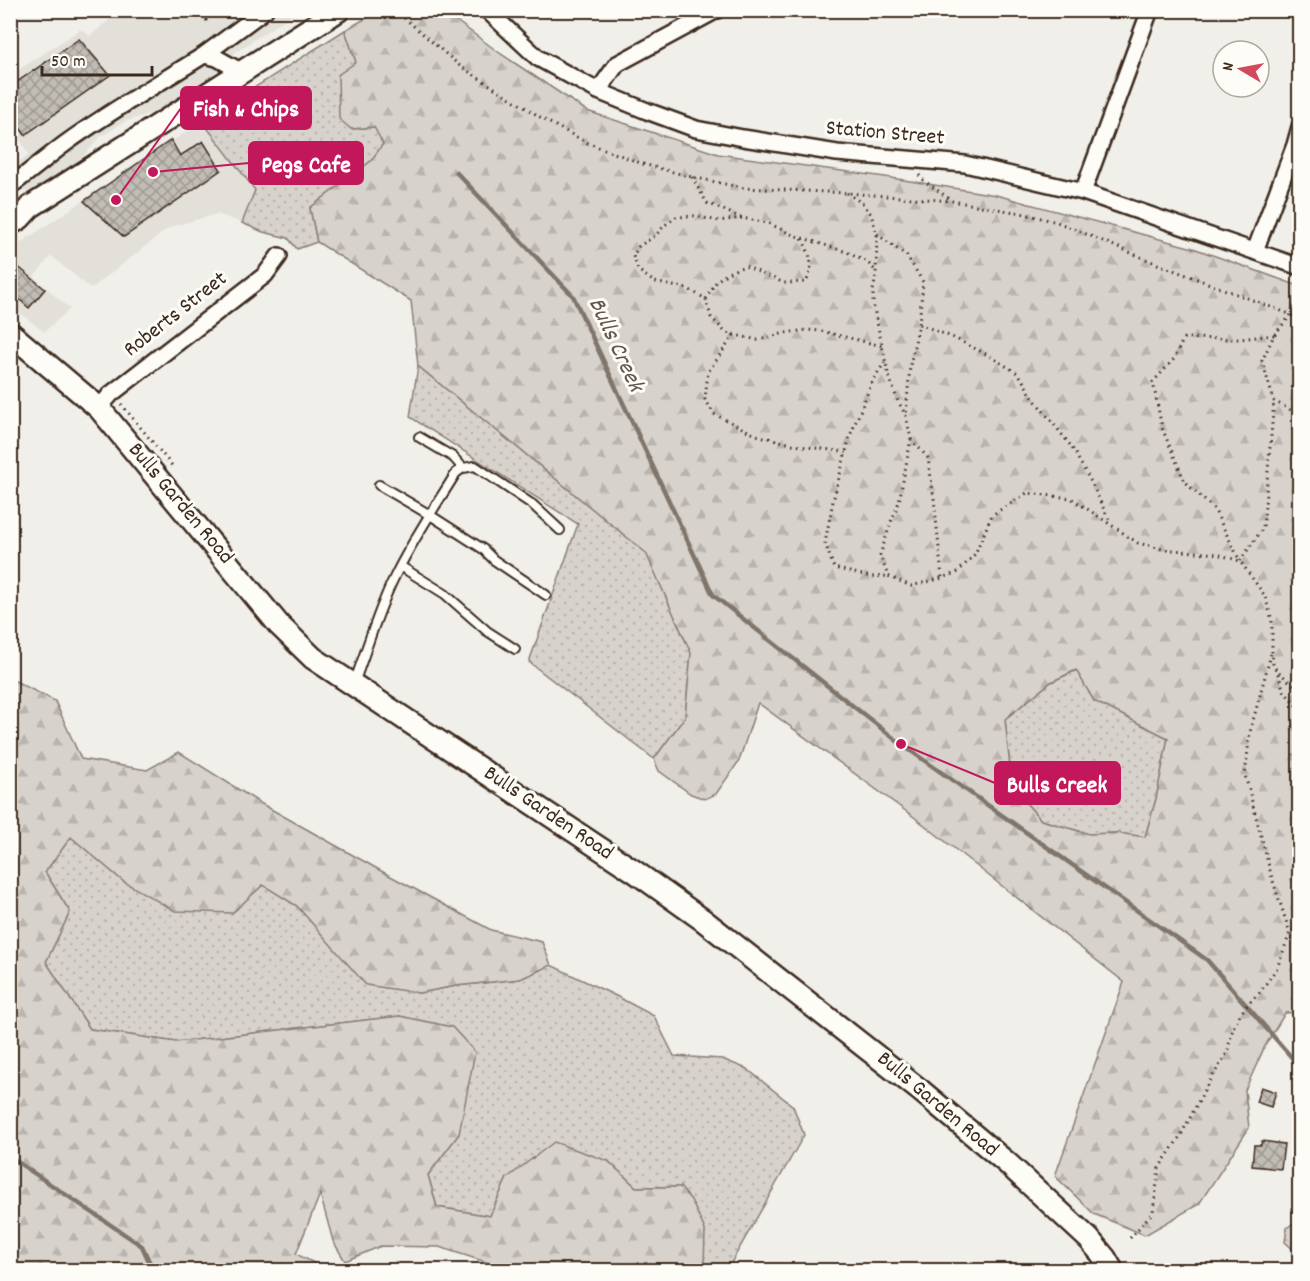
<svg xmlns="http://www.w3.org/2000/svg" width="1310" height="1281" font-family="Dekko,sans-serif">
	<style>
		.built { fill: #e3e0da }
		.green { fill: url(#green-dots); stroke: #897e75; stroke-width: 1.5 }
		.forest { fill: url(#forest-firs); stroke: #897e75; stroke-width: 1.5; fill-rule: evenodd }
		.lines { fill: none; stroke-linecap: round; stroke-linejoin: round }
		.stream { stroke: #80746b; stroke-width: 4.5 }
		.building { fill: url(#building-cross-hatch); stroke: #3b2a1e; stroke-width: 1.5 }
		.service-casing { stroke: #3b2a1e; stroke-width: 12 }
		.minor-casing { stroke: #3b2a1e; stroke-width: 20 }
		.secondary-casing { stroke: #3b2a1e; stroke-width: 26 }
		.path { stroke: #3b2a1e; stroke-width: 3; stroke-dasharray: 1.5 4.5; stroke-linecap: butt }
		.service { stroke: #fdfcf7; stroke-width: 8 }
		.minor { stroke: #fdfcf7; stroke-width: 15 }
		.secondary { stroke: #fdfcf7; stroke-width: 21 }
		.labels { text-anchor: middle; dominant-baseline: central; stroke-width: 6; stroke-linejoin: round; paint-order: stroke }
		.street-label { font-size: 22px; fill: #3b2a1e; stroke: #fdfcf7 }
		.water-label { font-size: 24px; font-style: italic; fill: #63554b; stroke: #fdfcf7 }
		.leader { fill: none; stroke: #c2185b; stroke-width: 2 }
		.callout-dot { fill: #c2185b; stroke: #fdfcf7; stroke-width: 2 }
		.callout { fill: #c2185b; stroke: #c2185b; stroke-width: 2 }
		.callout-label { font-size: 24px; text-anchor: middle; font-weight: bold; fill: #fff }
	</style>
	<defs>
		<pattern id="green-dots" width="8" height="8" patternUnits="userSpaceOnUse" patternTransform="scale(1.5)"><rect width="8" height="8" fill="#d7d2cc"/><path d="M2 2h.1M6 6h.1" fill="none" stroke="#b9b4af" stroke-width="1.8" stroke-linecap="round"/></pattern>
		<pattern id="forest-firs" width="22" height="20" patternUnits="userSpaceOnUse" patternTransform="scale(1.5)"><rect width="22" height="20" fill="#d7d2cc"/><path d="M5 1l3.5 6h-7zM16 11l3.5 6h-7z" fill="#b9b4af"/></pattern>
		<pattern id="building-cross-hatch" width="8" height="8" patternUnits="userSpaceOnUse" patternTransform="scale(1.5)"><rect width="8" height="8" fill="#c1bcb4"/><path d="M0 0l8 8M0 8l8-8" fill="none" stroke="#9e9992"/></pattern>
	</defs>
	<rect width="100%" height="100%" fill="#f1efea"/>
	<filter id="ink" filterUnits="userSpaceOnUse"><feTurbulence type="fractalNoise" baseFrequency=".0167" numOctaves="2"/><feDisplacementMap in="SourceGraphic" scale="12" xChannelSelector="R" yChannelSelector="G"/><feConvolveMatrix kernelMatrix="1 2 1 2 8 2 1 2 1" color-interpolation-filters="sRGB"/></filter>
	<g filter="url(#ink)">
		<path class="built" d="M 120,11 L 297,11 L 236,52 L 212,76 L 155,112 L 126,121 L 100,137 L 82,158 L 30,193 L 15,187 L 11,182 L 10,167 L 29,155 L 11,123 L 11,75 L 81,29 L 90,36 Z
			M 202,121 L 255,190 L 242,223 L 217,214 L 170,227 L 91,289 L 51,256 L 34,277 L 70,309 L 44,332 L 11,306 L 10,250 Z"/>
		<path class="green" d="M 345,30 L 356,62 L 351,129 L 375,127 L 383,144 L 371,161 L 310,208 L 317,242 L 297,249 L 288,238 L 263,232 L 242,223 L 255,190 L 202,121 Z
			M 418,366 L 646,552 L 691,653 L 685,717 L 654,759 L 529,662 L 578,524 L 410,417 Z
			M 1077,670 L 1094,701 L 1168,738 L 1156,799 L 1145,837 L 1117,833 L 1089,834 L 1041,820 L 1012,787 L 1005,719 L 1051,682 Z
			M 71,837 L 124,882 L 232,913 L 263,884 L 297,906 L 326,938 L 419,993 L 456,986 L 520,979 L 551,965 L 616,996 L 654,1016 L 674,1056 L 722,1059 L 747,1069 L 793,1106 L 804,1135 L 727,1270 L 699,1270 L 704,1266 L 680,1187 L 636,1187 L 608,1161 L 507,1178 L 490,1216 L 437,1207 L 428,1175 L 459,1134 L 400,1016 L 176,1042 L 90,1029 L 46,962 L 70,912 L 45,872 Z
			M 1299,1219 L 1299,1255 L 1285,1242 L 1287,1228 Z"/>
		<path class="forest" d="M 379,11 L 443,11 L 501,54 L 587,111 L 718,154 L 885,177 L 996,195 L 1193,248 L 1299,286 L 1299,1012 L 1285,1013 L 1265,1046 L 1245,1090 L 1249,1128 L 1199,1204 L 1145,1235 L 1094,1214 L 1055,1176 L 1124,982 L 918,820 L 758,703 L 739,761 L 716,794 L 705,799 L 691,794 L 659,771 L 654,759 L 685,717 L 691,653 L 646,553 L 418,366 L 411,301 L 317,242 L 310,208 L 371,161 L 383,144 L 374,127 L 351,129 L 339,119 L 338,75 L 356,62 L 345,30 ZM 1076,670 L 1094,701 L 1168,738 L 1156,799 L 1145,837 L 1117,833 L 1089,834 L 1041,820 L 1012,787 L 1005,719 L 1051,682 Z
			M 11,679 L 55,701 L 81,759 L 147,770 L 179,752 L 260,803 L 383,872 L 491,930 L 542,942 L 551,965 L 520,979 L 456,986 L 419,993 L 366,985 L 297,906 L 263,885 L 232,913 L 175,911 L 124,882 L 71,837 L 45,872 L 70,912 L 46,962 L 90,1029 L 176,1042 L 400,1016 L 452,1027 L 475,1052 L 459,1134 L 428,1175 L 437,1207 L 490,1216 L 507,1178 L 554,1142 L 608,1161 L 636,1187 L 680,1187 L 691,1200 L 705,1230 L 704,1266 L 699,1270 L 522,1270 L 489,1263 L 439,1247 L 381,1246 L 345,1261 L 333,1241 L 320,1194 L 296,1254 L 328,1270 L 11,1270 Z"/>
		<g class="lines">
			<path class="stream" d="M 456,172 L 573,296 L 713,595 L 901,744 L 1207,960 L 1300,1067
				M 10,1157 L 142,1246 L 153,1270"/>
		</g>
		<path class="building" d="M 79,39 L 110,75 L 25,135 L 10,114 L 10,87 Z
			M 171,140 L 180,156 L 203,141 L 221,170 L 124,237 L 84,201 Z
			M 10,260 L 45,289 L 29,308 L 10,291 Z
			M 1261,1087 L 1276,1092 L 1271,1107 L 1256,1102 Z
			M 1262,1141 L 1284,1144 L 1281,1169 L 1252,1166 L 1254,1145 L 1261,1145 Z"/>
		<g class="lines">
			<defs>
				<path id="service" d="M 419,437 L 453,457 L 463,468
					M 379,485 L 430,515 L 483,549 L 494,560 L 546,595
					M 400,566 L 445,594 L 487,631 L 515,649
					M 354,683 C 367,649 377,613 393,580 C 411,542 435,507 456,473 L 463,468 L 475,466 L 533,505 L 560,530"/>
				<path id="minor" d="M 487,10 L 538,58 L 598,91 L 647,111 L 696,129 L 743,138 L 837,153 L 965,164 L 1083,192 L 1300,267
					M 204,55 L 265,10
					M 598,91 L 617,64 L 717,10
					M 10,186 C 30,172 47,157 66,143 C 110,111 158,84 204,55 L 217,58 L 242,72
					M 1083,192 L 1150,10
					M 1255,251 L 1295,145 L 1300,127
					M 99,408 L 111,394 L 265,275 L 279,256"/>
				<path id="secondary" d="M 10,224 L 20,218 L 30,207 L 339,10
					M 10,333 L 99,408 L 279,625 L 313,658 L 634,871 L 703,920 L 921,1091 L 1007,1163 L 1089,1239 L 1105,1258 L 1112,1270"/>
			</defs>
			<use href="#service" class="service-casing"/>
			<use href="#minor" class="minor-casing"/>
			<use href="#secondary" class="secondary-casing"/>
			<path class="path" d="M 199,10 L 206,20 L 220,10
				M 223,10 L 229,19
				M 395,10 L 460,66 L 548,122 L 588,143 L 643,164 L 692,177 L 744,188 L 847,193 L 952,201 L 1021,213 L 1057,222 L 1160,265 L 1300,318
				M 919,175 L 922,179 L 951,200
				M 692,177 L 707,203 L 742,218 L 768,223 L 793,235 L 847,252 L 858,258 L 866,261 L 875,270
				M 847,193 L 862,203 L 871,214 L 877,234 L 876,276 L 873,291 L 873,304 L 888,373 L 897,399 L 906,416 L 911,439 L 899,502 L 892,519 L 880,555 L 888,576 L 911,586 L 939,579 L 958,572 L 975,554 L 992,515 L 1027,493 L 1071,498 L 1138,543 L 1162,549 L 1217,554 L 1240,561 L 1265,596 L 1272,620 L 1272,652 L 1273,665 L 1277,671 L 1284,691 L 1300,710
				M 742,218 L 719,221 L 694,216 L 676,217 L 665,225 L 655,236 L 639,246 L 633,256 L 638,270 L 654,282 L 688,289 L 706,299 L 711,317 L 726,333 L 758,340 L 785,333 L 807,330 L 821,331 L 882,346
				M 877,234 L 907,256 L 923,282 L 919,324 L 910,365 L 906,415
				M 706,299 C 716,278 723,274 745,266 L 784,283 L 806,282 C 816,263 809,254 801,236
				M 10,311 L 18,317
				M 1291,315 L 1274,335 L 1262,361 L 1274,401 L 1300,415
				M 919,324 L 952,337 L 988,355 L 1019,374 L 1033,398 L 1071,446 L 1091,482 L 1110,522
				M 734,335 L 708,372 L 705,399 L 714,414 L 756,435 L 800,446 L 846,452
				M 1274,335 L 1240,339 L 1184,338 L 1174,359 L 1153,382 L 1162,428 L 1185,482 L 1214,509 L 1240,561 L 1263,528 L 1274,401
				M 885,362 L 873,380 L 850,436 L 833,501 L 825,543 L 834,568 L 871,577 L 888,576
				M 121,404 L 174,468
				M 911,439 L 928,458 L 934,498 L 942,578
				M 1271,654 L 1250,732 L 1245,775 L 1272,878 L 1290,933
				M 1279,672 L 1300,691
				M 1130,1238 L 1153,1212 L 1159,1168 L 1181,1135 L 1206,1087 L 1227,1053 L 1233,1028 L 1241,1013 L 1249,1003 L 1260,992 L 1277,968 L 1290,933 L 1300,926"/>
			<use href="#service" class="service"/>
			<use href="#minor" class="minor"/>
			<use href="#secondary" class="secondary"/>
		</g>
	</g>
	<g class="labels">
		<g class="street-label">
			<text transform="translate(885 134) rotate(5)">Station Street</text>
			<text transform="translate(176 315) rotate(-38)">Roberts Street</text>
			<text transform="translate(180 504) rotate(50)">Bulls Garden Road</text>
			<text transform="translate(548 814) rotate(34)">Bulls Garden Road</text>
			<text transform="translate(937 1105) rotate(40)">Bulls Garden Road</text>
		</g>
		<g class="water-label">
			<text transform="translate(615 345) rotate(65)">Bulls Creek</text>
		</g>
	</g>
	<path class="leader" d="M116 200L181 108M153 172L249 163M901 744L995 783"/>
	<g class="callout-dot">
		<circle cx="116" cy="200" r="6"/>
		<circle cx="153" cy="172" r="6"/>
		<circle cx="901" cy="744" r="6"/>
	</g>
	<g class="callout">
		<rect x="181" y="87" width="130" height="42" rx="6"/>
		<rect x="249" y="142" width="114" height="42" rx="6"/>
		<rect x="995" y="762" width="125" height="42" rx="6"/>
	</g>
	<g class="callout-label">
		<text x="246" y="116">Fish &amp; Chips</text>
		<text x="306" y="172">Pegs Cafe</text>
		<text x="1057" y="792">Bulls Creek</text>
	</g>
	<rect width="1310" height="1281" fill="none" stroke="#fdfcf7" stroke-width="36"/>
	<rect x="18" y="18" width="1274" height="1245" fill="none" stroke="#3b2a1e" stroke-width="2" filter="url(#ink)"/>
	<g transform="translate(1241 69) rotate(280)"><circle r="28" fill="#fdfcf7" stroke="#afa8a0" stroke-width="1.5"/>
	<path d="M0-4.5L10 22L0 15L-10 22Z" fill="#d1495b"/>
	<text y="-9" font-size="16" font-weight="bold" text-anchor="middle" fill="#3b2a1e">N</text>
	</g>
	<path d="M42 66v9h110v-9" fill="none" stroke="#3b2a1e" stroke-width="3"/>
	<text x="51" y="66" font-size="18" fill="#3b2a1e" stroke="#fdfcf7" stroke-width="4.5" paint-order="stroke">50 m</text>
</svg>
